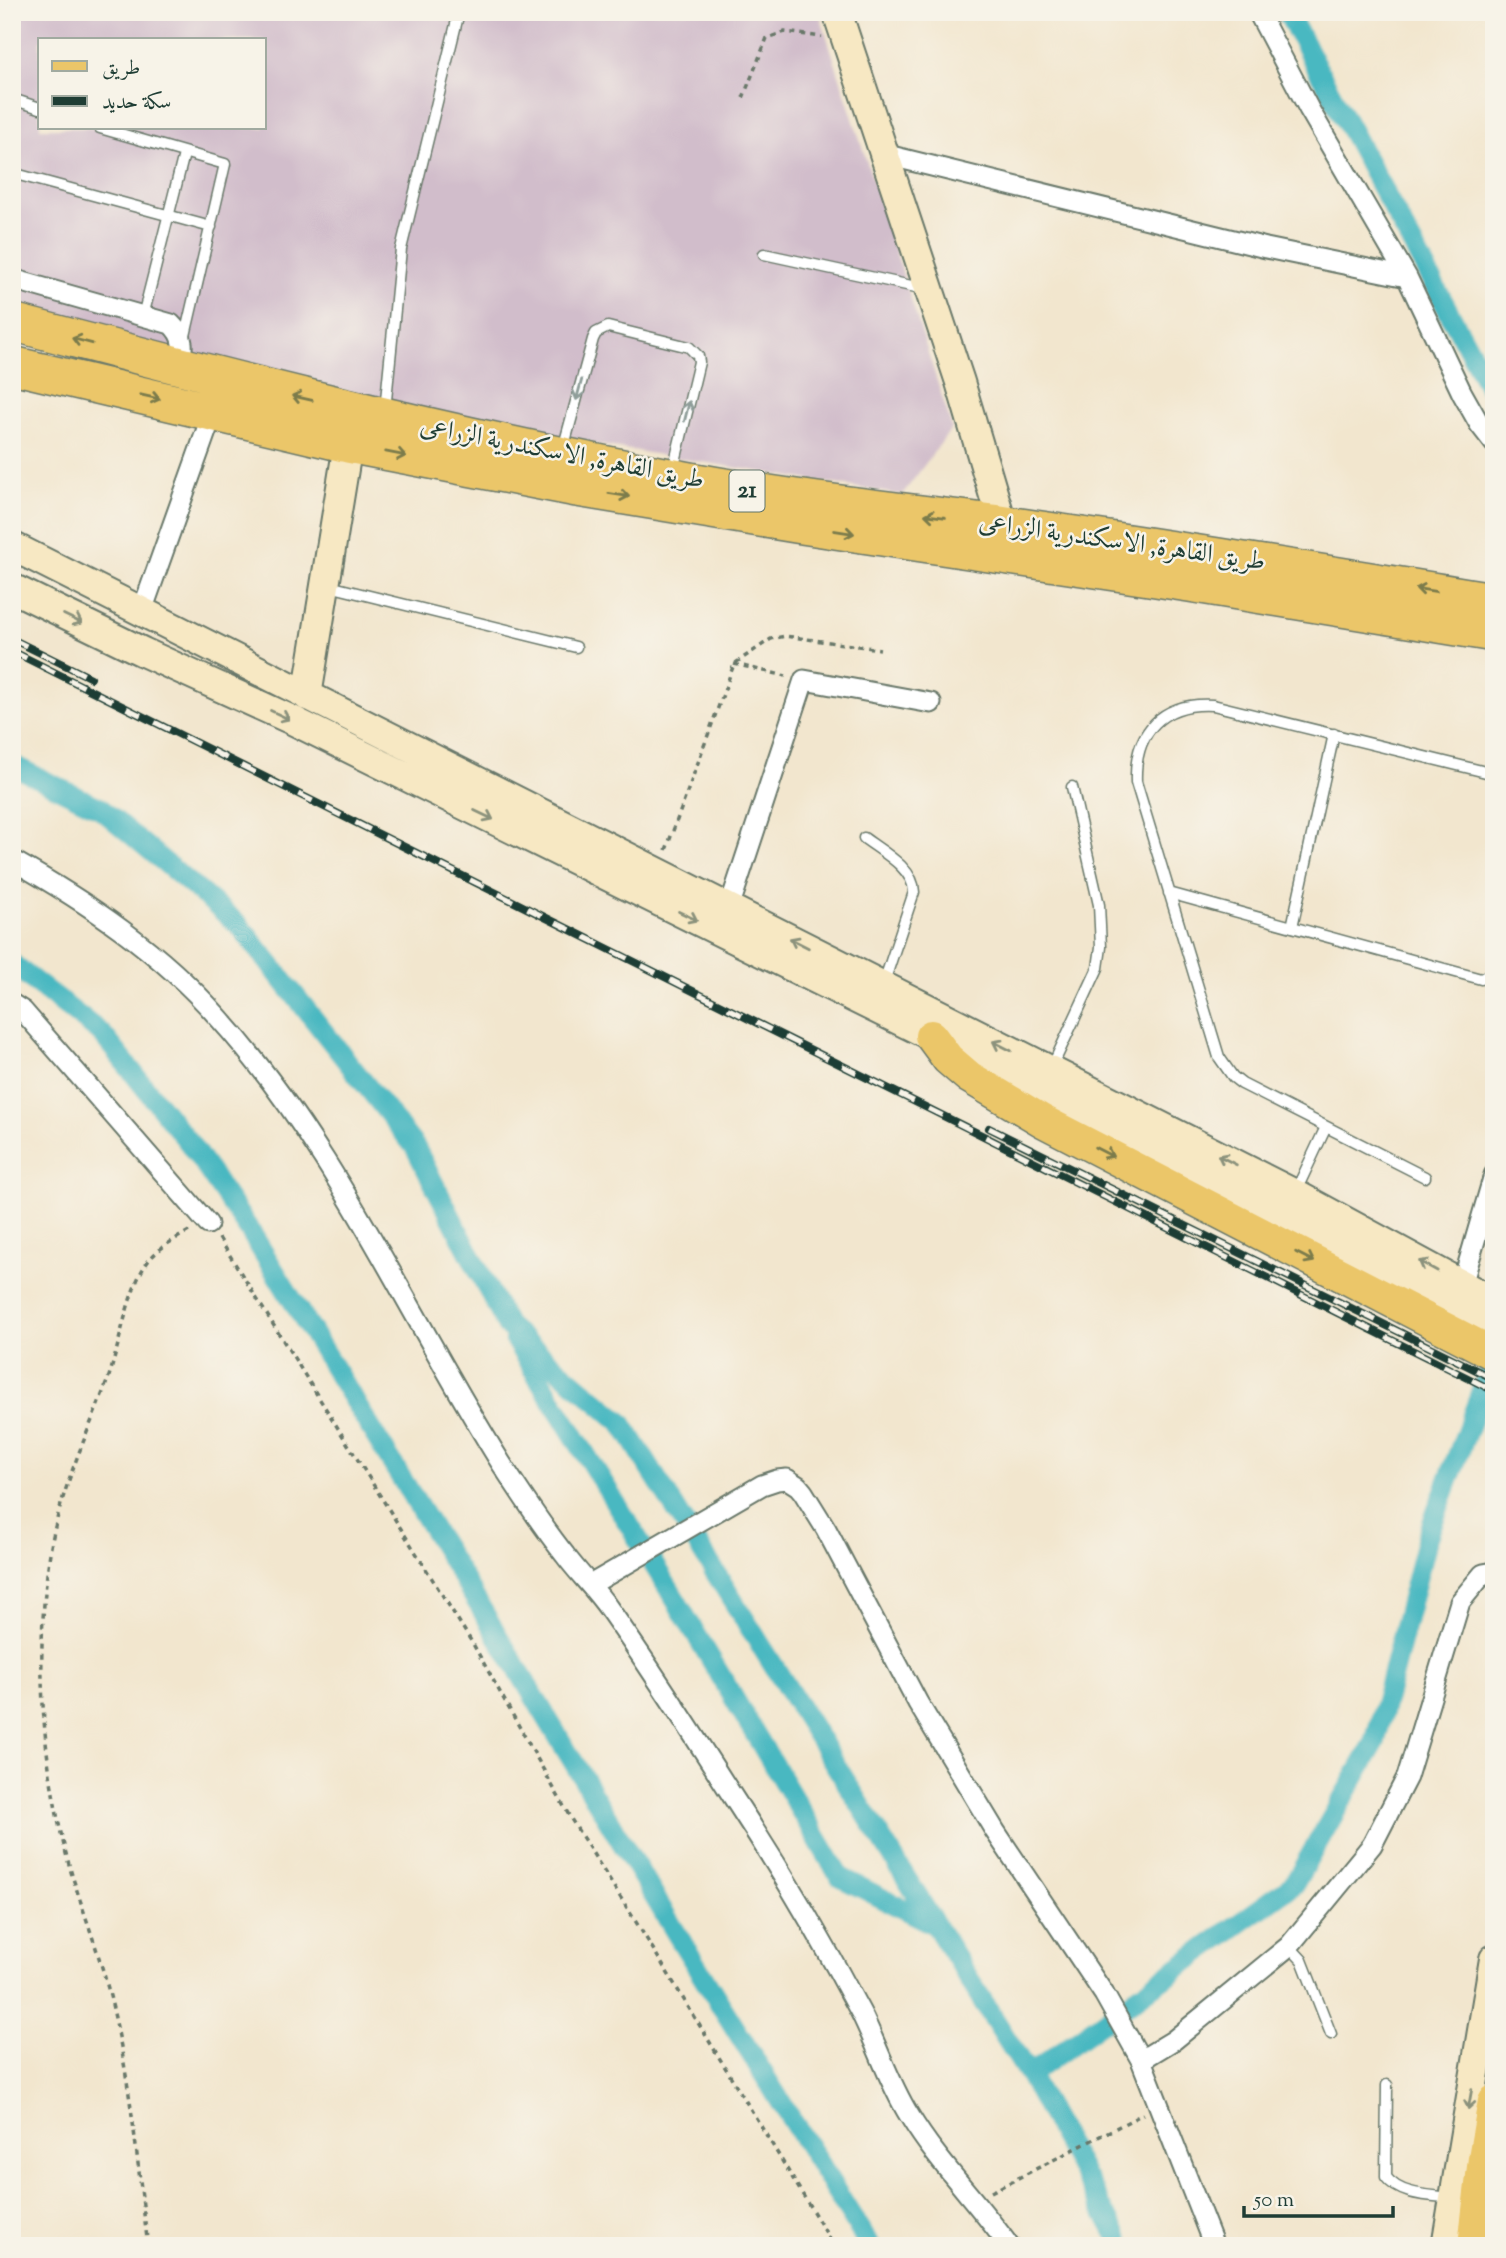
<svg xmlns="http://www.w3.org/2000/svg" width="1506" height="2258" font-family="'Sorts Mill Goudy',Amiri,serif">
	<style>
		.industrial { fill: #d1bdcb; fill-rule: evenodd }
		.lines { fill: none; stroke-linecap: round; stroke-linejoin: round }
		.canal { stroke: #49b8c1; stroke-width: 21 }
		.lane-casing { stroke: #69786a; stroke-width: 13 }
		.street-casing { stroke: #69786a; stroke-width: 23 }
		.secondary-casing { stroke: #69786a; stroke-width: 32 }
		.primary-casing { stroke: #69786a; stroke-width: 35 }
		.highway-casing { stroke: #69786a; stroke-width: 40 }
		.path { stroke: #69786a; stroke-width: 3.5; stroke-dasharray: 5 5; stroke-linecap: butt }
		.lane { stroke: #fff; stroke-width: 10 }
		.street { stroke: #fff; stroke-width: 19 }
		.secondary { stroke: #f7e8c3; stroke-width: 28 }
		.primary { stroke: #ebc669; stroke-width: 32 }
		.highway { stroke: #ebc669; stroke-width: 37 }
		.rail-casing { stroke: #1f3d34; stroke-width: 8 }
		.rail { stroke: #f7f3e8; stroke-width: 5; stroke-dasharray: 16; stroke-linecap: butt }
		.oneway { stroke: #7b7b4c }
		.oneway2 { stroke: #8f9e9a }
		.oneway3 { stroke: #8b927c }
		.labels { text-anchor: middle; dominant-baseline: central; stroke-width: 5; stroke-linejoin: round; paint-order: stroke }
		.shield { fill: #f7f3e8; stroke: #60746a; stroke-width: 2 }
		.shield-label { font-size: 24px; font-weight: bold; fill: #1f3d34 }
		.street-label { font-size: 26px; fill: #1f3d34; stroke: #f7f3e8 }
	</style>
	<rect width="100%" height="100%" fill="#f7f3e8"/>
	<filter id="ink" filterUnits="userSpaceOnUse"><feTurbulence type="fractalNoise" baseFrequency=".0143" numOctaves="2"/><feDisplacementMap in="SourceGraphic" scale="14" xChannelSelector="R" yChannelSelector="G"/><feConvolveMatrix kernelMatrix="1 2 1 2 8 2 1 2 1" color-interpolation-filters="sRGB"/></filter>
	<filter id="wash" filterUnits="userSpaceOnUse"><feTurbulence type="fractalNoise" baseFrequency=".00686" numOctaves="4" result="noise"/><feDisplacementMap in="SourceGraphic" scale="28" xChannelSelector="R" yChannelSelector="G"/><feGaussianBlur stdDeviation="1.57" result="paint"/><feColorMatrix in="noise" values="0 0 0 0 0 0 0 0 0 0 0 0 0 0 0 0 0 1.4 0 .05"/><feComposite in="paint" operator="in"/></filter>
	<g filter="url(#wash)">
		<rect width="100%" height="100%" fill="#f2e6ce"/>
		<path class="industrial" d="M 12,12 L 819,12 L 952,428 L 902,495 L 405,413 L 12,313 ZM 40,40 L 264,40 L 264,128 L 40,128 Z"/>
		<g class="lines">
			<path class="canal" d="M 1287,12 L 1494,396
				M 12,765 L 100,808 L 239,925 L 415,1147 L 507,1326 L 622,1423 L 1029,2075 L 1123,2246
				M 12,964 L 102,1034 L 190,1144 L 250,1231 L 479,1605 L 678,1936 L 870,2246
				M 515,1340 L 675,1599 L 840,1877 L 935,1925
				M 1029,2075 L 1294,1884 L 1375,1742 L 1427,1538 L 1494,1358"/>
		</g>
	</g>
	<g filter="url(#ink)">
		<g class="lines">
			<defs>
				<path id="lane" d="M 12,99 L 40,108
					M 100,128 L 225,164 L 184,340
					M 12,173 L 211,227
					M 764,254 L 925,289
					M 143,316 L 184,154
					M 385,410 L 401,249 L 459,12
					M 563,449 L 593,339 L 596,333 L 608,327 L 689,347 L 698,356 L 699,362 L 673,470
					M 329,586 L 576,647
					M 864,838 C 881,851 914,868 914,892 L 883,985
					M 1169,893 L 1481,979 L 1494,972
					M 1292,927 L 1334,734
					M 1052,1067 L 1098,968 L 1101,947 L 1099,905 L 1072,787
					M 1425,1177 L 1242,1084 L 1233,1077 L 1219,1057 L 1136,782 C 1134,731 1163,702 1213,705 L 1494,774
					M 1295,1193 L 1326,1127
					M 1289,1946 L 1302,1960 L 1331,2034
					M 1387,2085 L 1386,2177 C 1400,2196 1430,2195 1452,2198"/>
				<path id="street" d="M 1258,12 L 1309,109 L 1407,277 L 1462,393 L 1480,425 L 1494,443
					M 883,154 L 1266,248 L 1407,277
					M 12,279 L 171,324 C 186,338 183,349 179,367
					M 142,611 L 213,412
					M 12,860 C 87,902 161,952 218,1017 C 336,1147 408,1315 501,1463 C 521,1494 542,1526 565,1555 C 579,1574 596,1590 609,1609 C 652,1670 693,1734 733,1797 C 779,1867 822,1939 861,2013 C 878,2047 889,2083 909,2115 C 937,2162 977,2201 1009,2246
					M 729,908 L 804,680 L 931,703
					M 12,1004 L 23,1011 L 208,1224
					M 1462,1285 L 1494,1175
					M 590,1585 L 762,1485 L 777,1480 L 787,1479 L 798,1486 L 803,1492 L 826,1529 L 918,1703 L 995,1831 L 1104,1994 L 1141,2060 L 1214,2246
					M 1141,2060 L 1174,2040 L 1289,1946 L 1372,1845 L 1407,1777 L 1460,1602 L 1483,1574 L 1494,1572"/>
				<path id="secondary" d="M 837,12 L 960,382 L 1008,543
					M 12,546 L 1295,1194 L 1494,1302
					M 12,588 L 143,652 L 292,720 L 931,1036 L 1494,1324
					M 307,696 L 351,426
					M 1446,2246 L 1494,1959
					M 1487,2246 L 1494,2215"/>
				<path id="primary" d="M 931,1036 L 948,1059 L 969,1077 L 1043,1121 L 1494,1354
					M 1474,2246 L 1484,2158 L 1494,2101"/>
				<path id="highway" d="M 12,322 C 230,380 448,435 669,477 C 781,499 894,510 1007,525 C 1169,548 1332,575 1494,601
					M 12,365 L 348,444 L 577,488 L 802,525 L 1189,583 L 1494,633"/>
			</defs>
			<use href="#lane" class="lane-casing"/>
			<use href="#street" class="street-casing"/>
			<use href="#secondary" class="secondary-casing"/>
			<use href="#primary" class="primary-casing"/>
			<use href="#highway" class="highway-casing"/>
			<path class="path" d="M 743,98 L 767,38 L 785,32 L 822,37
				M 734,664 L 786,676
				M 666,850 L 734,664 L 771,639 L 785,636 L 880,649
				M 219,1238 L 473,1644 L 571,1819 L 653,1949 L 834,2246
				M 991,2192 L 1143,2114
				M 148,2246 C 138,2170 132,2093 115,2018 C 105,1969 87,1923 72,1875 C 41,1771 33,1647 52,1541 C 63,1484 88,1433 108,1379 C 120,1346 128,1284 150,1259 C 160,1247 175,1239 189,1231"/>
			<use href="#lane" class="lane"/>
			<use href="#street" class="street"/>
			<use href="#secondary" class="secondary"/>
			<use href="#primary" class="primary"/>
			<use href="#highway" class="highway"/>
			<defs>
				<path id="rail" d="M 12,639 L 91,678
					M 12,651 L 1494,1391
					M 989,1128 L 1494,1379"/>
			</defs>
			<use href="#rail" class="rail-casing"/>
			<use href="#rail" class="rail"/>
		</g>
		<defs><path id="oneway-shaft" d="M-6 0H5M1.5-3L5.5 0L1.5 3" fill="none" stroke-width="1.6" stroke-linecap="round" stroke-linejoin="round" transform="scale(1.75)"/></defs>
		<g class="oneway">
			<use href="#oneway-shaft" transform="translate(82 341) rotate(-165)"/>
			<use href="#oneway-shaft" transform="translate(150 397) rotate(13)"/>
			<use href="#oneway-shaft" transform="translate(302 398) rotate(-167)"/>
			<use href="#oneway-shaft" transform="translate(396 454) rotate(11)"/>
			<use href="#oneway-shaft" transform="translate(619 495) rotate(9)"/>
			<use href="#oneway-shaft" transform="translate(935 516) rotate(-172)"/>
			<use href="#oneway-shaft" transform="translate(844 532) rotate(9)"/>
			<use href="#oneway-shaft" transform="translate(1426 590) rotate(-171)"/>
			<use href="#oneway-shaft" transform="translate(1104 1152) rotate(27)"/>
			<use href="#oneway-shaft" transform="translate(1305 1257) rotate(27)"/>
		</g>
		<g class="oneway2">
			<use href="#oneway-shaft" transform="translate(579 390) rotate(105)"/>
			<use href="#oneway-shaft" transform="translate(687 411) rotate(-76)"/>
		</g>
		<g class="oneway3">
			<use href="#oneway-shaft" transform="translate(73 619) rotate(26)"/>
			<use href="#oneway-shaft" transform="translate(280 715) rotate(25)"/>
			<use href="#oneway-shaft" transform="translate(484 815) rotate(26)"/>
			<use href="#oneway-shaft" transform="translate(688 916) rotate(26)"/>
			<use href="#oneway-shaft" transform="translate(799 943) rotate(-153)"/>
			<use href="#oneway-shaft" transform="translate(1002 1046) rotate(-153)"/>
			<use href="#oneway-shaft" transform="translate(1227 1160) rotate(-153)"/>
			<use href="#oneway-shaft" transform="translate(1428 1266) rotate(-151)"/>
			<use href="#oneway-shaft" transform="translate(1470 2099) rotate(100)"/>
		</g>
	</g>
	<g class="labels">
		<rect class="shield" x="729.5" y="470.5" width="35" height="41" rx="5"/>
		<g class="shield-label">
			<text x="747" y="491">21</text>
		</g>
		<g class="street-label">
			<text transform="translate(562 454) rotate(11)">طريق القاهرة, الاسكندرية الزراعى</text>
			<text transform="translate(1122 543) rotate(8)">طريق القاهرة, الاسكندرية الزراعى</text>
		</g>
	</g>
	<rect width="1506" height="2258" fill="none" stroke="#f7f3e8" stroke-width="42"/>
	<rect x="38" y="38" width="228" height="91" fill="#f7f3e8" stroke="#a1aaa0" stroke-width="2"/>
	<rect x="52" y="61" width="35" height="10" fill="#ebc669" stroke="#a1aaa0" stroke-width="2"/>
	<text x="102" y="74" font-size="21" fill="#1f3d34">طريق</text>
	<rect x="52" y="96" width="35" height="10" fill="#1f3d34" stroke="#a1aaa0" stroke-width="2"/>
	<text x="102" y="108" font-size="21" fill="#1f3d34">سكة حديد</text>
	<path d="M1244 2206v10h149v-10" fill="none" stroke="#1f3d34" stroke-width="3.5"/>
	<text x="1254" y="2206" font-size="21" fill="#1f3d34" stroke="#f7f3e8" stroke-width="5" paint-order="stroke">50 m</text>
</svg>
